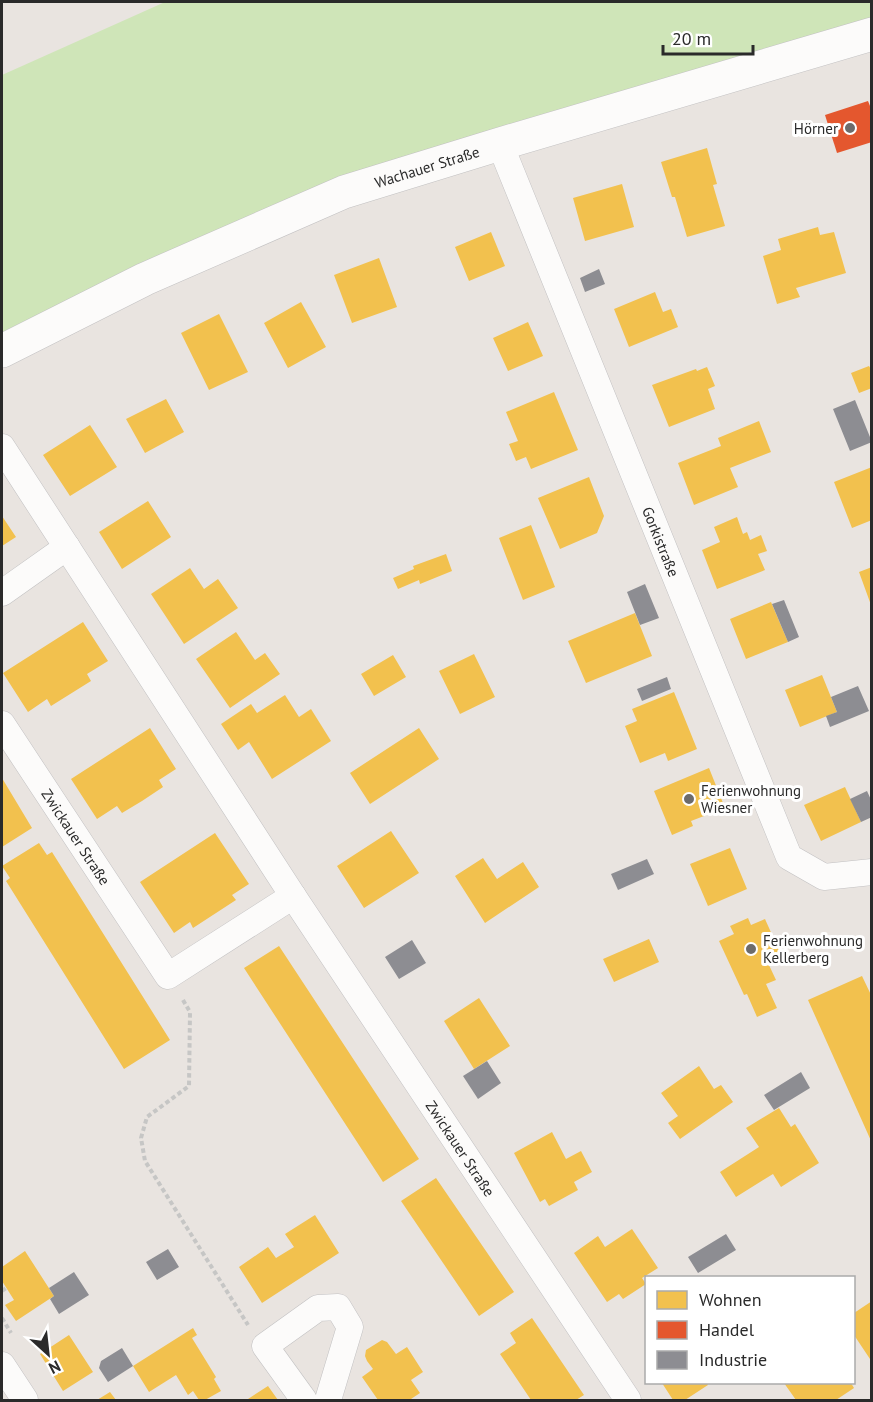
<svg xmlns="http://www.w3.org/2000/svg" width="873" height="1402" font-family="'PT Sans',sans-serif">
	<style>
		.green { fill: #cfe5b8 }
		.homes { fill: #f2c14e }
		.shops { fill: #e4572e }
		.industry { fill: #8d8d92 }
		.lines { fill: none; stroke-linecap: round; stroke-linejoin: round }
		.minor-casing { stroke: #c2c1c2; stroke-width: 27 }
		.secondary-casing { stroke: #c2c1c2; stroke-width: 34 }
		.path { stroke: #c6c6c5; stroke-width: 4; stroke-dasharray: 4.5 3; stroke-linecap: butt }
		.minor { stroke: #fcfbfa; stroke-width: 26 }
		.secondary { stroke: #fcfbfa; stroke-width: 33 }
		.poi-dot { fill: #6d6b6a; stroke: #fff; stroke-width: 2 }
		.labels { text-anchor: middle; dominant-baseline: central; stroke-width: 6; stroke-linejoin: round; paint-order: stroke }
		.poi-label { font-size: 15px; fill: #2a2a2a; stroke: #fff; text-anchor: start }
		.street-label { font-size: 15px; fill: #2a2a2a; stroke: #fff }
	</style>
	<rect width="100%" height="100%" fill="#e9e4e0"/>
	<path class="green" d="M 165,2 L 871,2 L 871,34 L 500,144 L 2,351 L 2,75 Z"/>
	<path class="homes" d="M 707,148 L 717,184 L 713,185 L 725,226 L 687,237 L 675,197 L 672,197 L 661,162 Z
		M 622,184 L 634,227 L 585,241 L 573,198 Z
		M 818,227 L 820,235 L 834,232 L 846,273 L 796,288 L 800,297 L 777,304 L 763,256 L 781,250 L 778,239 Z
		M 491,232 L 505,266 L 469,281 L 455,247 Z
		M 379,258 L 397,307 L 352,323 L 334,275 Z
		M 655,292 L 663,312 L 671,309 L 678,327 L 629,347 L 614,309 Z
		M 301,302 L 326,347 L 288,368 L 264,323 Z
		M 219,314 L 248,372 L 209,390 L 181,333 Z
		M 528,322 L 543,356 L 508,371 L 493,338 Z
		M 869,366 L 872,371 L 872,388 L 859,393 L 851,373 Z
		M 707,367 L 715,386 L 708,389 L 715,409 L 669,427 L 652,385 L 696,369 L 697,371 Z
		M 554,392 L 578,450 L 531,469 L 526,457 L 516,461 L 509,444 L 518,441 L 506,412 Z
		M 166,399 L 184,432 L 145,453 L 126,419 Z
		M 759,421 L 771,452 L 730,468 L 738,487 L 694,505 L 678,463 L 721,446 L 718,438 Z
		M 90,425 L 117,467 L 70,496 L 43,455 Z
		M 872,467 L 872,520 L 852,528 L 834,482 Z
		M 589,477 L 604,516 L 597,533 L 560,549 L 538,498 Z
		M 148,501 L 171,537 L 122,569 L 99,532 Z
		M 2,516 L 16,537 L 2,546 Z
		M 737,517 L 743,534 L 747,532 L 750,540 L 761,535 L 767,551 L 758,554 L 765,570 L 717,589 L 702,550 L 720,542 L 714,527 Z
		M 531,525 L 555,587 L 523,600 L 499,538 Z
		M 446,554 L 452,571 L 420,584 L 419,580 L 398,589 L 393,578 L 414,569 L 413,566 Z
		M 872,567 L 872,605 L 871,605 L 859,572 Z
		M 190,568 L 204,589 L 218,579 L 238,608 L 184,644 L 151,594 Z
		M 771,602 L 788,642 L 746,659 L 730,619 Z
		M 635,613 L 652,656 L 586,683 L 568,641 Z
		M 83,622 L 108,661 L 87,674 L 91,681 L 51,706 L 47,699 L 28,712 L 3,673 Z
		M 236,632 L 255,660 L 265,653 L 280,674 L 230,708 L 196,659 Z
		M 474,654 L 495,697 L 460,714 L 439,671 Z
		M 393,655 L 406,677 L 374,696 L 361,674 Z
		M 822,675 L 837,712 L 800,727 L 785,690 Z
		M 674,692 L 697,749 L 668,761 L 665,753 L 640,763 L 625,726 L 637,721 L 632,709 Z
		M 285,695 L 299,717 L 311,709 L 331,741 L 272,779 L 249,742 L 238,750 L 221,724 L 251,704 L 257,713 Z
		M 150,728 L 176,769 L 159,780 L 163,787 L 142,801 L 122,813 L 117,806 L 97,819 L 71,779 Z
		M 419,728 L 439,759 L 370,804 L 350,773 Z
		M 709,768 L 725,808 L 691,821 L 693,826 L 672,835 L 654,791 Z
		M 2,778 L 32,828 L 2,847 Z
		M 845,787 L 861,822 L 821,841 L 804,805 Z
		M 391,831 L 419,873 L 364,908 L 337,866 Z
		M 215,833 L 249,884 L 232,895 L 236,900 L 193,928 L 190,922 L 174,933 L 140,882 Z
		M 39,843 L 47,855 L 52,852 L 170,1040 L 124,1069 L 6,881 L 10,878 L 2,866 Z
		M 730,848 L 747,889 L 708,906 L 690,864 Z
		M 483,858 L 497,879 L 523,862 L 539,887 L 485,923 L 455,876 Z
		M 748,918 L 751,925 L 765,919 L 782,957 L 768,963 L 776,980 L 766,984 L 777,1008 L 757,1017 L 747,994 L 744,995 L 719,941 L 734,934 L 730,926 Z
		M 649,939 L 659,962 L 614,982 L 603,959 Z
		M 279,946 L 419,1159 L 383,1182 L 244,968 Z
		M 862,976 L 872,997 L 872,1143 L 808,1000 Z
		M 479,998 L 510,1046 L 474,1069 L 444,1021 Z
		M 699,1066 L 714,1089 L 721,1085 L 733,1102 L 680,1139 L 668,1123 L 678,1116 L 661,1093 Z
		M 779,1108 L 791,1127 L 795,1124 L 819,1163 L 781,1187 L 773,1174 L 736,1197 L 720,1172 L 759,1147 L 746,1128 Z
		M 552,1132 L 566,1159 L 581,1151 L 592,1172 L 574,1182 L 578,1190 L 549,1206 L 545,1199 L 540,1202 L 514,1153 Z
		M 436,1178 L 514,1292 L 479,1316 L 401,1201 Z
		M 315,1215 L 339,1253 L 262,1303 L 239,1267 L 268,1247 L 276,1258 L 294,1247 L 285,1234 Z
		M 632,1229 L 658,1268 L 642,1278 L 646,1284 L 623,1299 L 619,1294 L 607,1302 L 574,1253 L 598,1236 L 605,1247 Z
		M 25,1251 L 54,1296 L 16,1321 L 5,1305 L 14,1300 L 2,1281 L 2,1267 Z
		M 872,1301 L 872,1362 L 854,1335 L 854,1313 Z
		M 532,1318 L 584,1395 L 576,1400 L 531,1400 L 500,1354 L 516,1343 L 510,1333 Z
		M 193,1328 L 197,1335 L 192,1338 L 216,1377 L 214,1379 L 221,1391 L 205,1400 L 199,1400 L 193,1391 L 188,1395 L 176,1375 L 149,1392 L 133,1366 Z
		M 69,1335 L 93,1372 L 63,1391 L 40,1354 Z
		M 382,1340 L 387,1342 L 396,1354 L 407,1347 L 423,1372 L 411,1380 L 420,1393 L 411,1399 L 412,1400 L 378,1400 L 362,1377 L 373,1369 L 367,1361 L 365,1356 L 366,1350 Z
		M 662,1383 L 707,1383 L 708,1385 L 685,1400 L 673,1400 Z
		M 784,1383 L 851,1383 L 854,1388 L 836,1400 L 796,1400 Z
		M 268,1386 L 278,1400 L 249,1400 L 248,1399 Z
		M 110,1392 L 116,1400 L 97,1400 Z"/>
	<path class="shops" d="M 868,101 L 872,111 L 872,142 L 837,153 L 825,115 Z"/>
	<path class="industry" d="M 599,269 L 605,284 L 585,292 L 580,278 Z
		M 855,400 L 872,442 L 850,451 L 833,409 Z
		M 645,584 L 659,618 L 640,625 L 627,592 Z
		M 784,600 L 799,637 L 788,642 L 772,604 Z
		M 667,677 L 671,689 L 642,701 L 637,689 Z
		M 858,686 L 869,711 L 830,727 L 826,716 L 837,712 L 831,697 Z
		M 867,791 L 872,802 L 872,817 L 861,822 L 850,799 Z
		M 647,859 L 654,874 L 618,890 L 611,874 Z
		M 412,940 L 426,963 L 399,979 L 385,957 Z
		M 487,1061 L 501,1083 L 478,1099 L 463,1076 Z
		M 801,1072 L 810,1088 L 774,1110 L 764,1095 Z
		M 726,1234 L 736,1250 L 698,1273 L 688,1257 Z
		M 168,1249 L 179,1267 L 157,1280 L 146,1262 Z
		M 74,1272 L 89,1295 L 59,1314 L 50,1299 L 54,1296 L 49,1288 Z
		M 122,1348 L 133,1366 L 108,1382 L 99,1368 L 101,1361 Z"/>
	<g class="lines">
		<defs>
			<g id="minor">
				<path id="s1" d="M 500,144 L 789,857 L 824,877 L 872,872"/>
				<path id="s2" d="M 2,447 L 293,896 L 628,1400"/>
				<path d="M 2,593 L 67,547"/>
				<path id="s3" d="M 2,724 L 168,976 L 293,896"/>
				<path d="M 2,1365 L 25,1400"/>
				<path d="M 304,1400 L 265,1346 L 318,1308 L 338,1307 L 350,1327 L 328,1400"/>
			</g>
			<g id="secondary">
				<path id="s4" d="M 2,351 L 145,279 L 344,192 L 500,144 L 872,34"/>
			</g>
		</defs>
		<use href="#minor" class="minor-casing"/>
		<use href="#secondary" class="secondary-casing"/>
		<path class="path" d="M 183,1000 L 190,1012 L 189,1086 L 147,1117 L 141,1138 L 145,1161 L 248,1325
			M 2,1291 L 6,1288
			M 2,1318 L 11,1333"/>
		<use href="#minor" class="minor"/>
		<use href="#secondary" class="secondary"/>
	</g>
	<g class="poi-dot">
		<circle cx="850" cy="128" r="6"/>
		<circle cx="689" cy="799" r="6"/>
		<circle cx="751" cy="949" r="6"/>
	</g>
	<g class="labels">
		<g class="poi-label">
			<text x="838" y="128" text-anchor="end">Hörner</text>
			<text x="701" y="790">Ferienwohnung<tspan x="701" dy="17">Wiesner</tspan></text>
			<text x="763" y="940">Ferienwohnung<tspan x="763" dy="17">Kellerberg</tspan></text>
		</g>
		<g class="street-label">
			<text stroke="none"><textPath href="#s4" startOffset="464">Wachauer Straße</textPath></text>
			<text stroke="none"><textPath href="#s1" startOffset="429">Gorkistraße</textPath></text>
			<text stroke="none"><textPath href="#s3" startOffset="135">Zwickauer Straße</textPath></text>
			<text stroke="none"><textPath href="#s2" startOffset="838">Zwickauer Straße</textPath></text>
		</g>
	</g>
	<rect width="873" height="1402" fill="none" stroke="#2a2a2a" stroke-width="6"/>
	<rect x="645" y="1276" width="210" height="108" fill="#ffffff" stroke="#aaaaaa" stroke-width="1.5"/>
	<rect x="657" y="1291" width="30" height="18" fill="#f2c14e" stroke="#aaaaaa" stroke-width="1.5"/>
	<text x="699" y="1306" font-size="18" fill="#2a2a2a">Wohnen</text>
	<rect x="657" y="1321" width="30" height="18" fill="#e4572e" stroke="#aaaaaa" stroke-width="1.5"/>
	<text x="699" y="1336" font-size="18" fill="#2a2a2a">Handel</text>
	<rect x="657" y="1351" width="30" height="18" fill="#8d8d92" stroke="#aaaaaa" stroke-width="1.5"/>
	<text x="699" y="1366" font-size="18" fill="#2a2a2a">Industrie</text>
	<g transform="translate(48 1354) rotate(153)" stroke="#ffffff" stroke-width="4.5" paint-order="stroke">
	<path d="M0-4.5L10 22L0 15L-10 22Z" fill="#2a2a2a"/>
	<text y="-9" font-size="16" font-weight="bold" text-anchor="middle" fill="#2a2a2a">N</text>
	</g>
	<path d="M663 45v9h90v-9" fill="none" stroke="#2a2a2a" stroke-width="3"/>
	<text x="672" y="45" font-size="18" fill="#2a2a2a" stroke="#ffffff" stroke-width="4.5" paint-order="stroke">20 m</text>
</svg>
